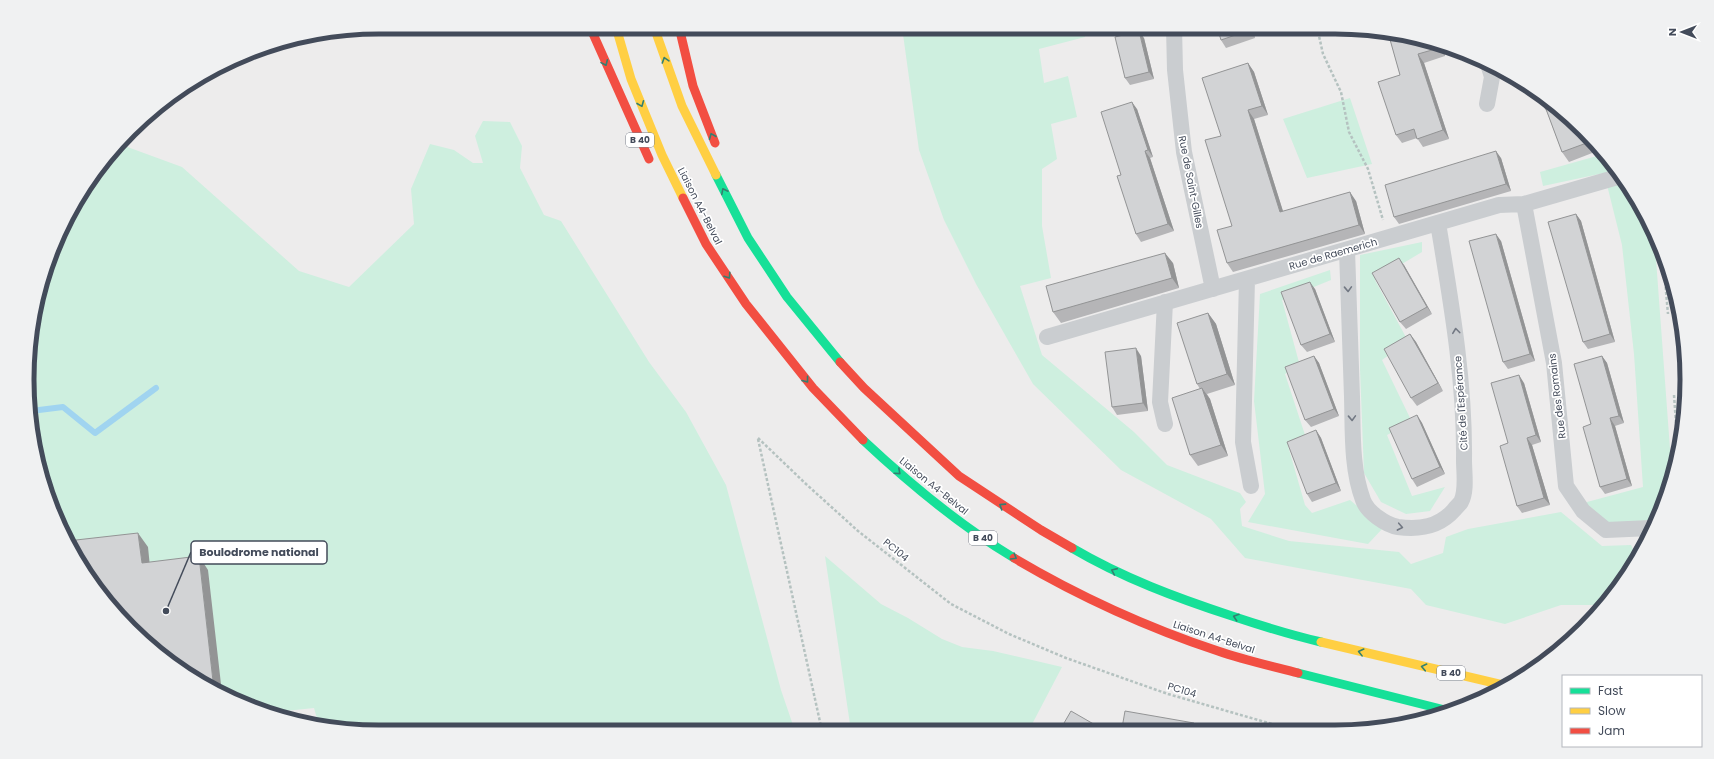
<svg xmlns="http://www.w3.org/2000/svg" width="1714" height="759" font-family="Poppins,sans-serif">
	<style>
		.green { fill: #ceefdf }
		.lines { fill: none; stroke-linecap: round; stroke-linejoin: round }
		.stream { stroke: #a0d4f0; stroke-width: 6 }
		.path { stroke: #b5c2c0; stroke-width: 2.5; stroke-dasharray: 3 2; stroke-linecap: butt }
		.street { stroke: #cacdd0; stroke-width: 16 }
		.fast { stroke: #16e098; stroke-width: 9 }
		.slow { stroke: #ffcf43; stroke-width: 9 }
		.jam { stroke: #f24e42; stroke-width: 9 }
		.wall { fill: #b5b5b7 }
		.shaded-wall { fill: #939495 }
		.building { fill: #d2d3d5; stroke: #939495 }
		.oneway { stroke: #337f70 }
		.oneway2 { stroke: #727883 }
		.labels { text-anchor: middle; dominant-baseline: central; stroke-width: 3.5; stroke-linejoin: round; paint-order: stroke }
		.shield { fill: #fff; stroke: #7b818c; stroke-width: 1 }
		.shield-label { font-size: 9px; font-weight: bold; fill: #434b5a }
		.street-label { font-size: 10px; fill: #434b5a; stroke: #fff }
		.rim { fill: none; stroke: #434b5a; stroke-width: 5 }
		.leader { fill: none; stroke: #434b5a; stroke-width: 1.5 }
		.callout-dot { fill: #434b5a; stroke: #fff; stroke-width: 1.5 }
		.callout { fill: #fff; stroke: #434b5a; stroke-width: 1.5 }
		.callout-label { font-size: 11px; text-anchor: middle; font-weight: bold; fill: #434b5a }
	</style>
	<rect width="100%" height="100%" fill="#edecec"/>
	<path class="green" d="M 902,27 L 1086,27 L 1085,37 L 1039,49 L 1044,83 L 1068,76 L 1077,117 L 1051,124 L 1057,159 L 1042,169 L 1042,226 L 1051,278 L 1020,286 L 1042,355 L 1134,432 L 1167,465 L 1240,493 L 1246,502 L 1240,509 L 1242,526 L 1289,541 L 1399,552 L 1411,564 L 1443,553 L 1446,537 L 1468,529 L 1561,512 L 1602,546 L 1631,545 L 1637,557 L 1627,576 L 1602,605 L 1561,605 L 1505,624 L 1426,605 L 1411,589 L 1245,558 L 1211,519 L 1121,470 L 1033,384 L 976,284 L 944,220 L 919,150 Z
		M 1350,98 L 1372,164 L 1307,178 L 1283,119 Z
		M 483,121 L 510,122 L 522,146 L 520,168 L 544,215 L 561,221 L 649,362 L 686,412 L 726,485 L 781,690 L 795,731 L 380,732 L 318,722 L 314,708 L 266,713 L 203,685 L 147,645 L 74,556 L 46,493 L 30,426 L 34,311 L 74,203 L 122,145 L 182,167 L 299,271 L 349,287 L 414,224 L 411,189 L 430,144 L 454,150 L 473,163 L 483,163 L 475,136 Z
		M 1604,154 L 1614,165 L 1651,224 L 1654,232 L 1672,476 L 1668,493 L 1655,520 L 1607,524 L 1587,507 L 1587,502 L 1643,487 L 1634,354 L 1622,245 L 1604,173 L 1543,186 L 1540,172 Z
		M 1422,242 L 1422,252 L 1375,280 L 1408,341 L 1382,360 L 1412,422 L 1387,435 L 1412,496 L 1445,487 L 1430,511 L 1406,514 L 1381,502 L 1364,473 L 1360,369 L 1360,255 Z
		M 1330,270 L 1331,280 L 1282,300 L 1300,366 L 1285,374 L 1306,438 L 1288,446 L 1305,505 L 1312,513 L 1350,500 L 1383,528 L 1368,544 L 1248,522 L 1265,494 L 1254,401 L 1260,294 Z
		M 825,556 L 881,604 L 908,618 L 942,639 L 962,647 L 993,651 L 1062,667 L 1029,730 L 851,731 Z"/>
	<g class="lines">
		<path class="stream" d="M 31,411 L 63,407 L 95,433 L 156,388"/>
		<path class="path" d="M 1317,27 L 1323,54 L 1341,92 L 1349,132 L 1368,169 L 1383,220
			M 1663,257 L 1668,314
			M 1674,395 L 1678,451
			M 758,438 L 806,484 L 858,531 L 951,604 L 1009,634 L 1066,658 L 1168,694 L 1272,724 L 1329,729
			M 758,439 L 822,731"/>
		<path class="street" d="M 1174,27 L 1175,70 L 1184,152 L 1213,289
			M 1487,104 L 1492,77 L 1488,64
			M 1524,204 L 1554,363 L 1566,486 L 1583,511 L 1606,530 L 1651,528
			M 1347,250 C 1349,299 1350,348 1352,397 C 1353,430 1351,468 1363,500 C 1367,512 1386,525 1398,527 C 1420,530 1439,527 1454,510 C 1456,507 1459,505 1461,502 C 1467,491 1464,473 1464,460 C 1465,380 1451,302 1438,223
			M 1247,279 L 1243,442 L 1251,486
			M 1165,302 L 1160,402 L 1165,424
			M 1047,337 L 1499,205 L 1524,204 L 1621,176"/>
		<path class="fast" d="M 716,175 L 748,238 L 787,297 L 840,362
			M 1682,330 L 1686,379
			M 863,440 C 910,484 959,525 1014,558
			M 1072,548 C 1123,578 1177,598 1232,616 C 1262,626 1291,635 1321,642
			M 1298,673 L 1449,711"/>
		<path class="slow" d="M 616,27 L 631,79 L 662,155 L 683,198
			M 654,27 L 682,106 L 716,175
			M 1321,642 L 1503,685"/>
		<path class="jam" d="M 590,27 L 649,159
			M 679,27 L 693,86 L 715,143
			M 683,198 L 706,244 L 746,304 L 813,388 L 863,440
			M 840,362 L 864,388 L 959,476 L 1041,530 L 1072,548
			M 1014,558 C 1080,597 1146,627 1218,651 C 1244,660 1271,666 1298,673"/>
	</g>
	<path class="wall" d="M 1251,27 L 1255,38 L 1226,48 L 1221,40 Z
		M 1389,36 L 1442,45 L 1445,56 L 1424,63 L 1449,139 L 1423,147 L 1417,138 L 1402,143 L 1396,135 L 1400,75 Z
		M 1144,38 L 1154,79 L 1130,85 L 1125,78 Z
		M 1248,63 L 1254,72 L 1268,115 L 1254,119 L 1283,211 L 1356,201 L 1365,234 L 1233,272 L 1227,263 L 1232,226 L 1221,136 Z
		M 1537,93 L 1567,115 L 1600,150 L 1569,162 L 1562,152 L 1547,112 L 1540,102 Z
		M 1137,109 L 1153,157 L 1150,158 L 1174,231 L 1141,242 L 1136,234 L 1121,175 Z
		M 1501,158 L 1511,191 L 1399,224 L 1394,217 Z
		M 1576,214 L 1581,221 L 1615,342 L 1588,349 L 1583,342 Z
		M 1501,241 L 1535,361 L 1508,369 L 1503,362 Z
		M 1173,263 L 1179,288 L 1061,323 L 1053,312 Z
		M 1404,265 L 1432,314 L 1406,329 L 1400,322 Z
		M 1315,289 L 1335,342 L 1307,352 L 1301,345 Z
		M 1208,313 L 1216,324 L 1235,385 L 1207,394 L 1210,399 L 1228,456 L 1198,466 L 1190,455 L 1200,389 L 1197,384 Z
		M 1410,334 L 1416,342 L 1443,391 L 1417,406 L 1411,398 Z
		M 1141,356 L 1148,411 L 1117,415 L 1112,407 Z
		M 1314,356 L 1319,363 L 1339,416 L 1311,427 L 1305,420 Z
		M 1602,356 L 1607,363 L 1624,423 L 1615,426 L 1632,486 L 1605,494 L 1600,487 L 1591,424 Z
		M 1524,383 L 1541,442 L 1532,445 L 1550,505 L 1522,513 L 1517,506 Z
		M 1417,415 L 1422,423 L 1445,474 L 1417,487 L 1412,479 Z
		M 1316,430 L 1321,438 L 1341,491 L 1312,502 L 1307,494 Z"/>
	<path class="shaded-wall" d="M 1248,27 L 1251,27 L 1255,38 L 1250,30 Z
		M 1139,31 L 1144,38 L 1154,79 L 1149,72 Z
		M 1438,44 L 1442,45 L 1445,56 L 1439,48 Z
		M 1418,54 L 1424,63 L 1449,139 L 1443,130 Z
		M 1248,63 L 1254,72 L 1268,115 L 1262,106 Z
		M 1132,102 L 1137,109 L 1153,157 L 1148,150 Z
		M 1248,110 L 1254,119 L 1286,221 L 1280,212 Z
		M 1145,151 L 1150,158 L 1174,231 L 1168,224 Z
		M 1496,151 L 1501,158 L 1511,191 L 1506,184 Z
		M 1350,192 L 1356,201 L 1365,234 L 1359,225 Z
		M 1576,214 L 1581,221 L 1615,342 L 1610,334 Z
		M 1496,234 L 1501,241 L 1535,361 L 1530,354 Z
		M 1165,253 L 1173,263 L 1179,288 L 1172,278 Z
		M 1399,258 L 1404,265 L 1432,314 L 1427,307 Z
		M 1310,282 L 1315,289 L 1335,342 L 1330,334 Z
		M 1208,313 L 1216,324 L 1235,385 L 1227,374 Z
		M 1410,334 L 1416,342 L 1443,391 L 1438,383 Z
		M 1136,348 L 1141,356 L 1148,411 L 1143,403 Z
		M 1314,356 L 1319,363 L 1339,416 L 1334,409 Z
		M 1602,356 L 1607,363 L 1624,423 L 1619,416 Z
		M 1519,375 L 1524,383 L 1541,442 L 1536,435 Z
		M 1202,388 L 1210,399 L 1228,456 L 1221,445 Z
		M 1417,415 L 1422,423 L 1445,474 L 1440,467 Z
		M 1610,418 L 1615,426 L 1632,486 L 1627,479 Z
		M 1316,430 L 1321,438 L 1341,491 L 1336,483 Z
		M 1527,438 L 1532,445 L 1550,505 L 1544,498 Z
		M 138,533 L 148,547 L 151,577 L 142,563 Z
		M 199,556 L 208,570 L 222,693 L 214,690 Z
		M 1194,723 L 1198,729 L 1198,730 L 1193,730 Z"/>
	<path class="building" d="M 1217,27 L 1248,27 L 1250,30 L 1221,40 Z
		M 1139,31 L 1149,72 L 1125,78 L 1115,37 Z
		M 1389,36 L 1438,44 L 1439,48 L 1418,54 L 1443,130 L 1417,139 L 1414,129 L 1396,135 L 1378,82 L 1400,75 Z
		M 1248,63 L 1262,106 L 1248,110 L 1280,212 L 1350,192 L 1359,225 L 1227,263 L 1217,230 L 1232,226 L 1205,140 L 1221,136 L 1202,78 Z
		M 1537,93 L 1567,115 L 1592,141 L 1562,152 L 1543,101 L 1540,102 Z
		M 1132,102 L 1148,150 L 1145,151 L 1168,224 L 1136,234 L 1117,176 L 1121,175 L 1101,112 Z
		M 1496,151 L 1506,184 L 1394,217 L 1385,185 Z
		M 1576,214 L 1610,334 L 1583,342 L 1548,222 Z
		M 1496,234 L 1530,354 L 1503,362 L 1469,241 Z
		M 1165,253 L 1172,278 L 1053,312 L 1046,286 Z
		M 1399,258 L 1427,307 L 1400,322 L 1372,273 Z
		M 1310,282 L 1330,334 L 1301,345 L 1281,292 Z
		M 1208,313 L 1227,374 L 1197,384 L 1177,323 Z
		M 1410,334 L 1438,383 L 1411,398 L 1384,349 Z
		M 1136,348 L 1143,403 L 1112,407 L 1105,352 Z
		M 1314,356 L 1334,409 L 1305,420 L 1285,367 Z
		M 1602,356 L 1619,416 L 1610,418 L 1627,479 L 1600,487 L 1583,427 L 1591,424 L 1574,364 Z
		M 1519,375 L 1536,435 L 1527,438 L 1544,498 L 1517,506 L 1500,446 L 1508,443 L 1491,383 Z
		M 1202,388 L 1221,445 L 1190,455 L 1172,398 Z
		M 1417,415 L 1440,467 L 1412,479 L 1389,428 Z
		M 1316,430 L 1336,483 L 1307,494 L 1287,442 Z
		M 138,533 L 142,563 L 199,556 L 214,690 L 203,685 L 147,645 L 90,574 L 89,573 L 78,560 L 76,540 Z
		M 1071,711 L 1104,730 L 1060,730 Z
		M 1125,711 L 1194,723 L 1193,730 L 1131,730 L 1122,728 Z
		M 1231,724 L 1259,729 L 1229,729 Z"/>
	<defs><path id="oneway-chevron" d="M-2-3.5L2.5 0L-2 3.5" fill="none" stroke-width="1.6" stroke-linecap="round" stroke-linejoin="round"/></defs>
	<g class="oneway">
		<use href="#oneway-chevron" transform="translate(665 60) rotate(-108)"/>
		<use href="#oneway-chevron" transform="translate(605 63) rotate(66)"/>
		<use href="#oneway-chevron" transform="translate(641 104) rotate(68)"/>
		<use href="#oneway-chevron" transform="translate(712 136) rotate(-112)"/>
		<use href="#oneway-chevron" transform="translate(724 191) rotate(-117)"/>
		<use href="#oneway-chevron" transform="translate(728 276) rotate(56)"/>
		<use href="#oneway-chevron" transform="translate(806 380) rotate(52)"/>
		<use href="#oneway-chevron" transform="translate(898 472) rotate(42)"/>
		<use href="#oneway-chevron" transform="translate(1002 506) rotate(-147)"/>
		<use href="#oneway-chevron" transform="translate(1014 557) rotate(31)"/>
		<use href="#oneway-chevron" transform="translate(1114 571) rotate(-156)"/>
		<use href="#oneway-chevron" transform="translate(1236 617) rotate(-162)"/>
		<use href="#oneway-chevron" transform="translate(1361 652) rotate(-166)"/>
		<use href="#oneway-chevron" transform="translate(1424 667) rotate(-168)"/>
	</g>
	<g class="oneway2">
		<use href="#oneway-chevron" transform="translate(1348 289) rotate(88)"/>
		<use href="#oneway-chevron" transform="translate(1456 331) rotate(-97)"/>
		<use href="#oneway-chevron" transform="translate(1352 418) rotate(88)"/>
		<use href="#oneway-chevron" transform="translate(1400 527) rotate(11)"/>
	</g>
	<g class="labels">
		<g class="shield">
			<rect x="626" y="133" width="28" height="14" rx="3"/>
			<rect x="969" y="531" width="28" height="14" rx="3"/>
			<rect x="1437" y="666" width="28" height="14" rx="3"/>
		</g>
		<g class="shield-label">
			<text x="640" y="140">B 40</text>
			<text x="983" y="538">B 40</text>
			<text x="1451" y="673">B 40</text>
		</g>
		<g class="street-label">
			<text transform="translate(1191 182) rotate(79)">Rue de Saint-Gilles</text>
			<text transform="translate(700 206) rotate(63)">Liaison A4-Belval</text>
			<text transform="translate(1333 254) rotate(-16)">Rue de Raemerich</text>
			<text transform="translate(1557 396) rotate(-97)">Rue des Romains</text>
			<text transform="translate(1461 403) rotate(-94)">Cité de l'Espérance</text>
			<text transform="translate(934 486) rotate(39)">Liaison A4-Belval</text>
			<text transform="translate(896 550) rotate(39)">PC104</text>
			<text transform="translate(1214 637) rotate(18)">Liaison A4-Belval</text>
			<text transform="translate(1182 690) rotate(17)">PC104</text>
		</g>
	</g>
	<path d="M0 0H1714V759H0ZM379 34H1335A345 345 0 0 1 1680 379V380A345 345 0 0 1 1335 725H379A345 345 0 0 1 34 380V379A345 345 0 0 1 379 34Z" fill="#f0f1f2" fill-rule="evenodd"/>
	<path class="rim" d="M379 34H1335A345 345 0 0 1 1680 379V380A345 345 0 0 1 1335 725H379A345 345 0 0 1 34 380V379A345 345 0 0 1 379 34Z"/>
	<path class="leader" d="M166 611L191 552"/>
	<circle class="callout-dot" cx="166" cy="611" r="4"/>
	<rect class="callout" x="191" y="541" width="136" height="23" rx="4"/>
	<g class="callout-label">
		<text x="259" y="556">Boulodrome national</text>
	</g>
	<rect x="1562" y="675" width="140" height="72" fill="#ffffff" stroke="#b4b7bd"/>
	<rect x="1570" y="688" width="20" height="6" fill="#16e098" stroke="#b4b7bd"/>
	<text x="1598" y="695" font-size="12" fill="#434b5a">Fast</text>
	<rect x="1570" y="708" width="20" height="6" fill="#ffcf43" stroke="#b4b7bd"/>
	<text x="1598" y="715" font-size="12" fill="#434b5a">Slow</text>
	<rect x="1570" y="728" width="20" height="6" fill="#f24e42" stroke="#b4b7bd"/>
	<text x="1598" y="735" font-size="12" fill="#434b5a">Jam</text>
	<g transform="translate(1682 32) rotate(270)" stroke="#ffffff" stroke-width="3" paint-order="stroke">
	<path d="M0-3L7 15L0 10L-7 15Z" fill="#434b5a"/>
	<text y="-6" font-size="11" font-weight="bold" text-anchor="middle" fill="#434b5a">N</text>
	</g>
</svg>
